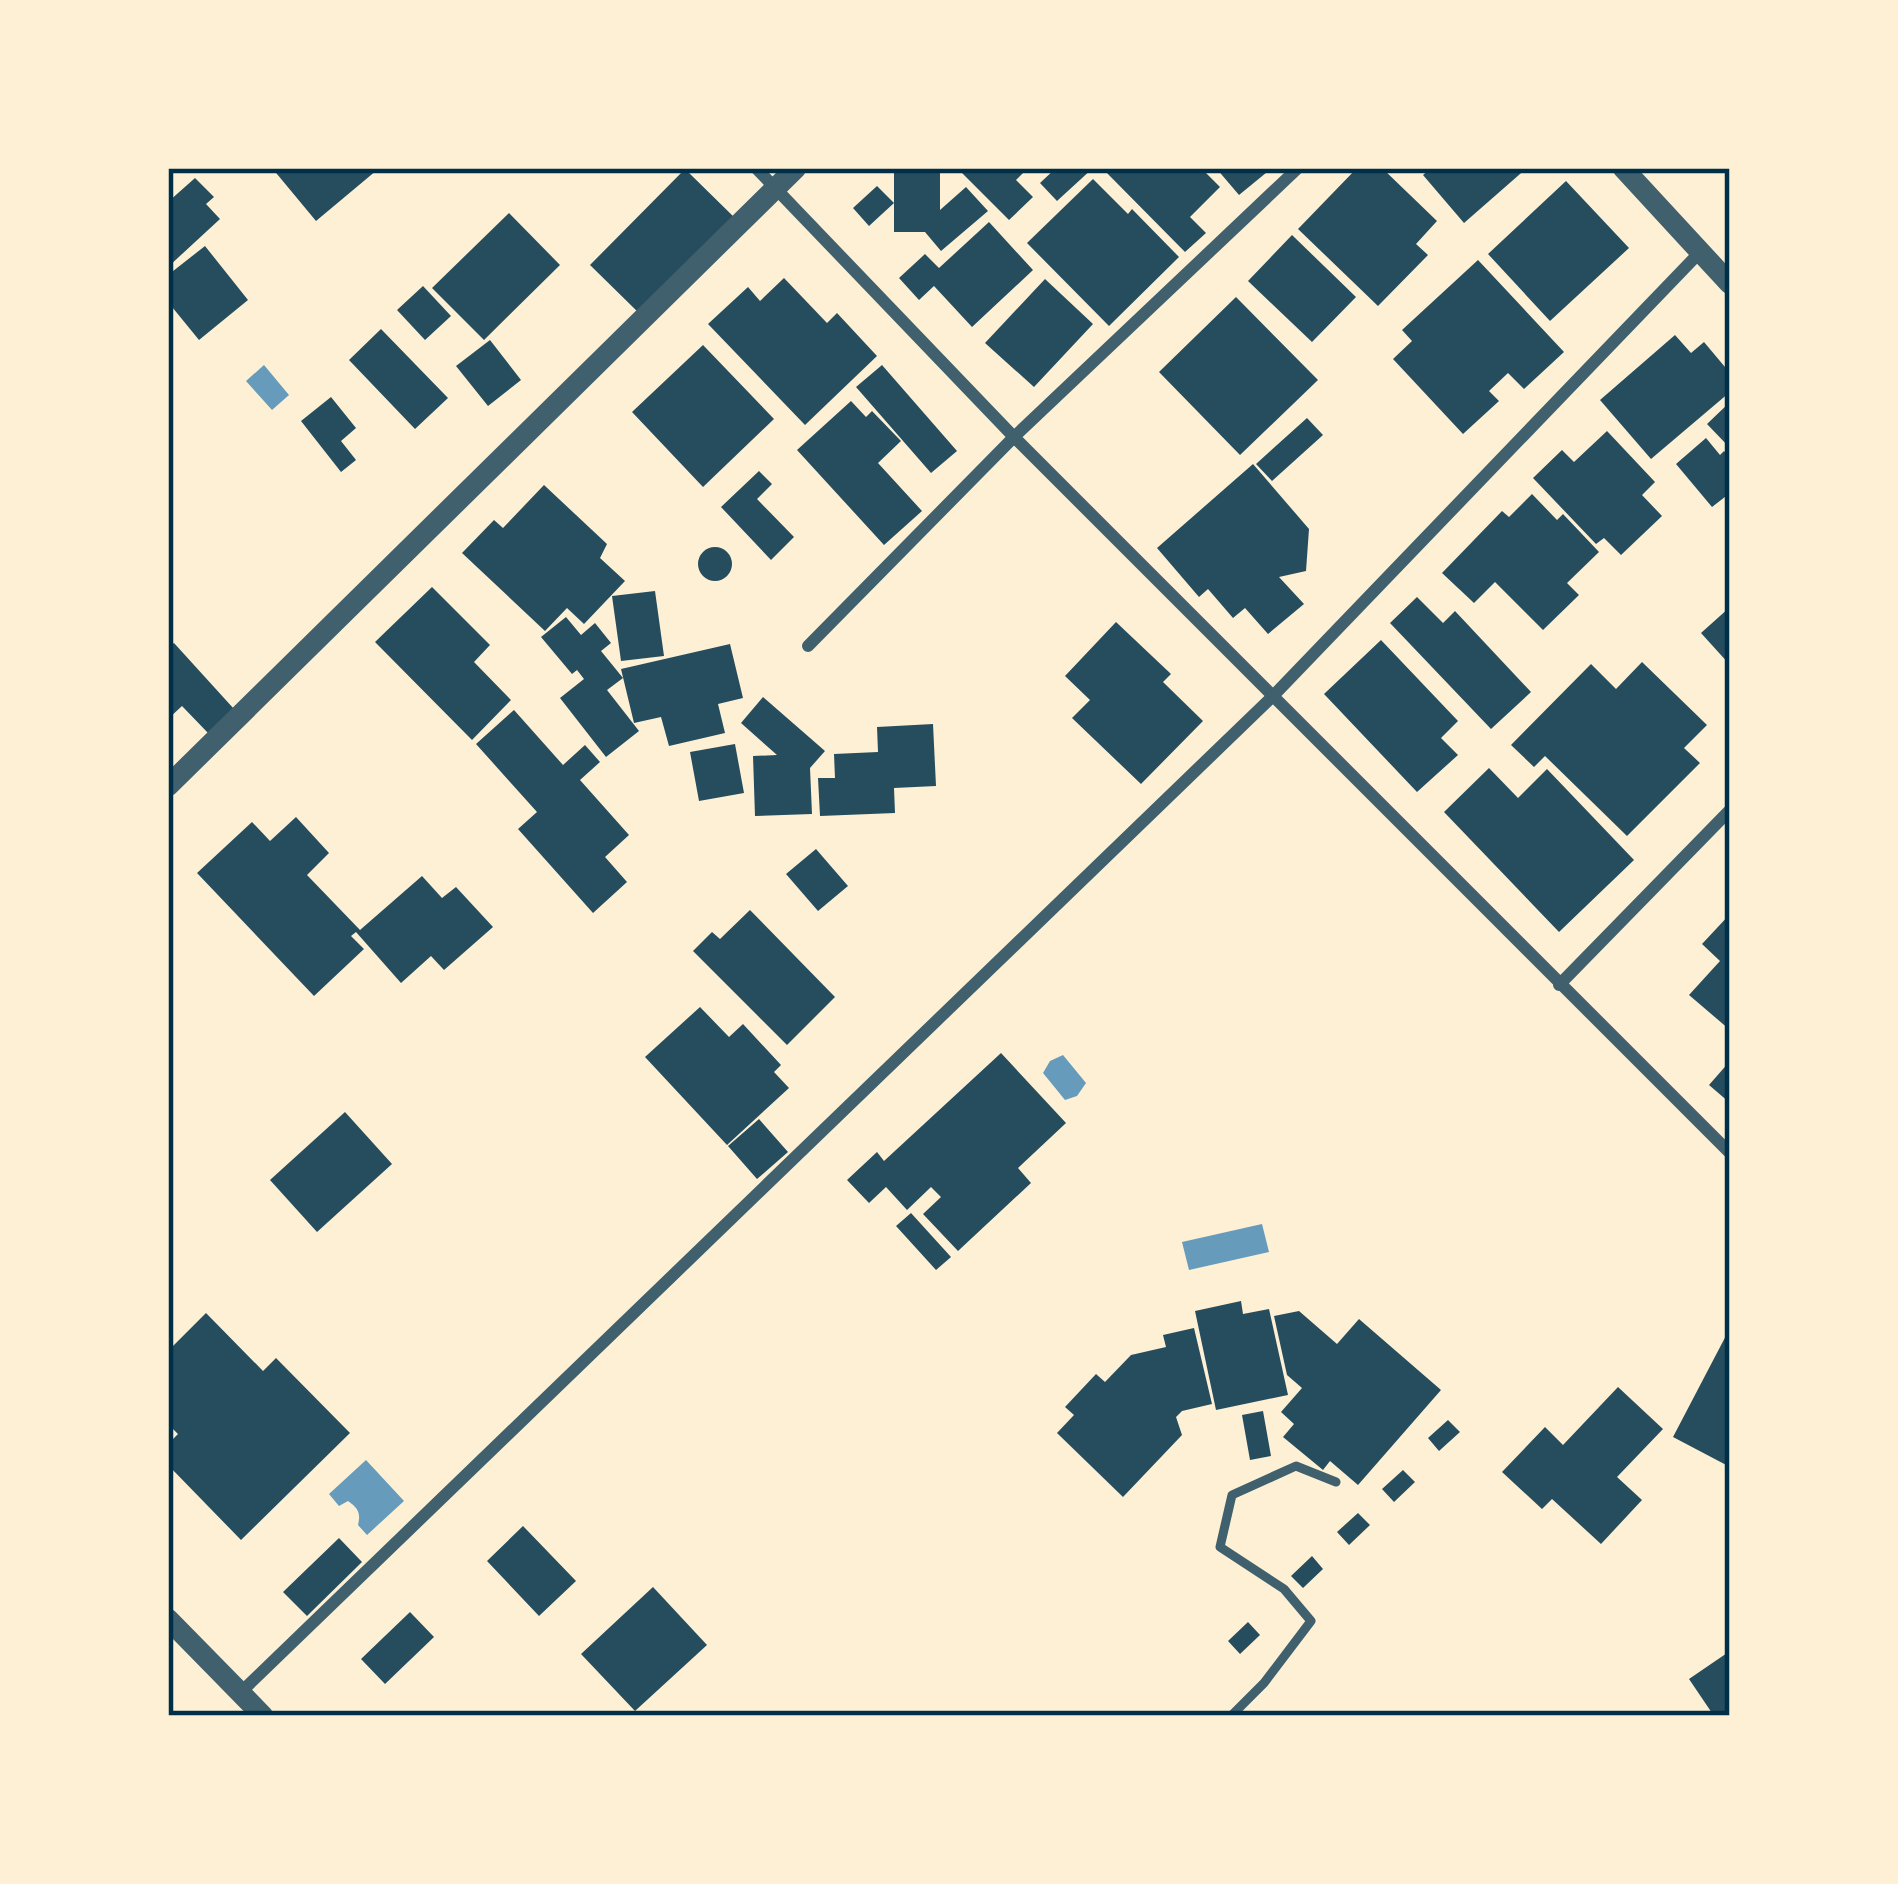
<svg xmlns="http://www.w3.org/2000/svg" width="1898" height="1884" font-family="'PT Sans Narrow',sans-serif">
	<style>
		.water { fill: #669bbc }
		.building { fill: #264d5e }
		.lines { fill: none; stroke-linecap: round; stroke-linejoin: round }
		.service { stroke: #3f606c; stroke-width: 9 }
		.minor { stroke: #3f606c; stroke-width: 12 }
		.tertiary { stroke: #3f606c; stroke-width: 21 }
		.neatline { fill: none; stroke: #003049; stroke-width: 4.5 }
	</style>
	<rect width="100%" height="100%" fill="#fdf0d5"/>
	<path class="water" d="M 264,365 L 289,395 L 272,410 L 246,381 Z
		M 1063,1055 L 1086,1083 L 1077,1096 L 1065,1100 L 1043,1073 L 1050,1061 Z
		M 1262,1224 L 1269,1252 L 1189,1270 L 1182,1242 Z
		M 366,1460 L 404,1501 L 367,1535 L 358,1525 C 361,1513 358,1508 348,1501 L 339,1506 L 329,1494 Z"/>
	<path class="building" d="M 272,168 L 375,168 L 377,170 L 316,221 Z
		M 957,168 L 1028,168 L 1016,180 L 1033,197 L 1009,220 Z
		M 1056,168 L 1093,168 L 1057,201 L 1040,183 Z
		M 1102,168 L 1201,168 L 1220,187 L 1190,217 L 1206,233 L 1185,252 Z
		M 1216,168 L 1272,168 L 1239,195 Z
		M 1357,168 L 1382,168 L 1437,221 L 1416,244 L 1428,255 L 1378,306 L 1298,229 Z
		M 1431,168 L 1527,168 L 1464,223 L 1423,175 Z
		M 685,169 L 738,221 L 643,317 L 590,265 Z
		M 894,173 L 940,173 L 940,210 L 966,187 L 988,211 L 941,251 L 925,232 L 894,232 Z
		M 195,178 L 214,197 L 206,204 L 220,219 L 168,267 L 168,202 Z
		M 1093,179 L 1128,214 L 1132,209 L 1179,257 L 1109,326 L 1027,243 Z
		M 1566,181 L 1629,248 L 1550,321 L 1488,254 Z
		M 877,186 L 894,203 L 869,226 L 853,208 Z
		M 509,213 L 560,265 L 484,340 L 432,288 Z
		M 989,222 L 1033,270 L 972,327 L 934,286 L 919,300 L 899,278 L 925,254 L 939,268 Z
		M 1292,235 L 1356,297 L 1312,342 L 1248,281 Z
		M 205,246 L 248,300 L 199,340 L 168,302 L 168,275 Z
		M 1478,260 L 1564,352 L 1524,389 L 1508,373 L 1489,391 L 1499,401 L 1463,434 L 1393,359 L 1412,341 L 1402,330 Z
		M 784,278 L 827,323 L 837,313 L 877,356 L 805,425 L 708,324 L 748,287 L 760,301 Z
		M 1045,279 L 1093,324 L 1034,387 L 985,343 Z
		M 423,286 L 451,316 L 425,340 L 397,310 Z
		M 1236,297 L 1318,380 L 1240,455 L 1159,372 Z
		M 381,329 L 448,398 L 415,429 L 349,360 Z
		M 1675,335 L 1691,353 L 1704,342 L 1730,373 L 1730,392 L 1651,459 L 1600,400 Z
		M 490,340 L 521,380 L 488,406 L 456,366 Z
		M 703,345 L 774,419 L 703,487 L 632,412 Z
		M 882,365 L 957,451 L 931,473 L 856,387 Z
		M 331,397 L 356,428 L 341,441 L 356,460 L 341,472 L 301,421 Z
		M 851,401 L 866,417 L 872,411 L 901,441 L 878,463 L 922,511 L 884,545 L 797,450 Z
		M 1730,402 L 1730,448 L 1707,424 Z
		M 1307,418 L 1323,435 L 1272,481 L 1256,464 Z
		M 1607,431 L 1655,482 L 1642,495 L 1662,516 L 1621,555 L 1604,538 L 1596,544 L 1533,478 L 1562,450 L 1574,462 Z
		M 1706,438 L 1720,455 L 1724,451 L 1730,458 L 1730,493 L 1712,507 L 1676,464 Z
		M 1253,464 L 1309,529 L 1306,571 L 1279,577 L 1304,604 L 1268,634 L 1245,608 L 1233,618 L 1208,589 L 1199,597 L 1157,548 Z
		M 759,471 L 772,484 L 757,499 L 794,537 L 771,560 L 721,507 Z
		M 544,485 L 607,544 L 600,558 L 625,581 L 584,624 L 567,608 L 545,631 L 462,553 L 494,520 L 503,528 Z
		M 1532,494 L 1557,520 L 1563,514 L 1599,552 L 1567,583 L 1579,595 L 1543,630 L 1495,582 L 1474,603 L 1442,573 L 1502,511 L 1509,517 Z
		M698 564a17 17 0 1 1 34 0a17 17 0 1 1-34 0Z
		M 432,587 L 490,645 L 474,662 L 511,700 L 472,740 L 375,642 Z
		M 655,591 L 664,656 L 621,661 L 612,596 Z
		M 1417,597 L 1443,623 L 1455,611 L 1531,692 L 1491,729 L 1390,623 Z
		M 1730,607 L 1730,665 L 1701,633 Z
		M 566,617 L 581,635 L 595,623 L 611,643 L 601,651 L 623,678 L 607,690 L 639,731 L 606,757 L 560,698 L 584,679 L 577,670 L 572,674 L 541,637 Z
		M 1116,622 L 1171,674 L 1163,682 L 1203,721 L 1141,784 L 1072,718 L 1090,700 L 1065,676 Z
		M 1381,640 L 1458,721 L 1441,738 L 1458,755 L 1417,792 L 1324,694 Z
		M 174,643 L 234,709 L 208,733 L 182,706 L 168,719 L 168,648 Z
		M 730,644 L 743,698 L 718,704 L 725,733 L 669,746 L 661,717 L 634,723 L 621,669 Z
		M 1642,662 L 1707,725 L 1684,748 L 1700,763 L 1627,836 L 1545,756 L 1534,767 L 1511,745 L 1591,664 L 1616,689 Z
		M 763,697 L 825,751 L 810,768 L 812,814 L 755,816 L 753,756 L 777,755 L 741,723 Z
		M 514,710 L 563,765 L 585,745 L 600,762 L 580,780 L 629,835 L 605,857 L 627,882 L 593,913 L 518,829 L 537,812 L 476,744 Z
		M 933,724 L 936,786 L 894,788 L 895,813 L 820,816 L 818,778 L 835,778 L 834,754 L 878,752 L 877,727 Z
		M 735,744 L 744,793 L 699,801 L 690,752 Z
		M 1489,768 L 1518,798 L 1547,769 L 1634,860 L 1559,932 L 1444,812 Z
		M 296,817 L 329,853 L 307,875 L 360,930 L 422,876 L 442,898 L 456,887 L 493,927 L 444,970 L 431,956 L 401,983 L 356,932 L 351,936 L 364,949 L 314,996 L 197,873 L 252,822 L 270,841 Z
		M 816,849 L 848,886 L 818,911 L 786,874 Z
		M 750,910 L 835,997 L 787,1045 L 693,951 L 712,932 L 720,939 Z
		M 1730,914 L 1730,1030 L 1689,995 L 1720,961 L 1702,944 Z
		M 700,1007 L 729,1037 L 743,1024 L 781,1065 L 774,1072 L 789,1088 L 727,1145 L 645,1057 Z
		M 1001,1053 L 1066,1123 L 1018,1168 L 1031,1183 L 958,1251 L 923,1214 L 941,1197 L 931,1187 L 907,1210 L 886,1187 L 869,1203 L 847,1180 L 877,1152 L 884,1161 Z
		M 1730,1061 L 1730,1103 L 1709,1085 Z
		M 345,1112 L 392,1164 L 317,1232 L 270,1180 Z
		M 759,1119 L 788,1152 L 757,1179 L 728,1146 Z
		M 911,1213 L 951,1257 L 936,1270 L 896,1226 Z
		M 1241,1301 L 1243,1314 L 1269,1309 L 1288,1395 L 1216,1410 L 1195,1311 Z
		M 1299,1311 L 1337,1344 L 1359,1319 L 1441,1390 L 1358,1485 L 1330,1461 L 1323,1470 L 1283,1437 L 1294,1424 L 1281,1412 L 1302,1388 L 1287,1375 L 1274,1316 Z
		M 206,1313 L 263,1371 L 276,1358 L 350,1433 L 241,1540 L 168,1465 L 168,1444 L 178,1434 L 168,1424 L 168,1351 Z
		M 1194,1328 L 1212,1404 L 1182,1411 L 1176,1417 L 1182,1435 L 1123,1497 L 1057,1433 L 1074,1415 L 1065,1407 L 1096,1374 L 1105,1382 L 1131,1355 L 1166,1347 L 1163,1335 Z
		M 1730,1328 L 1730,1467 L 1673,1437 Z
		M 1618,1387 L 1663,1429 L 1617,1477 L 1642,1500 L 1601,1544 L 1552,1499 L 1542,1509 L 1502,1472 L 1545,1427 L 1563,1445 Z
		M 1263,1411 L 1271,1456 L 1250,1460 L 1242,1415 Z
		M 1448,1420 L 1460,1432 L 1439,1451 L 1428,1438 Z
		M 1403,1470 L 1415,1482 L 1394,1502 L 1382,1489 Z
		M 1358,1513 L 1370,1525 L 1349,1545 L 1337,1532 Z
		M 523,1526 L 576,1581 L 539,1616 L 487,1561 Z
		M 339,1538 L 362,1562 L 307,1616 L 283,1592 Z
		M 1312,1556 L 1323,1569 L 1303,1588 L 1291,1576 Z
		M 653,1587 L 707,1645 L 635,1711 L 581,1654 Z
		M 410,1612 L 434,1637 L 385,1684 L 361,1659 Z
		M 1248,1622 L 1260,1635 L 1240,1654 L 1228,1641 Z
		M 1730,1651 L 1730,1716 L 1714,1716 L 1689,1679 Z"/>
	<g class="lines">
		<path class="service" d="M 1231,1716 L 1264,1683 L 1311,1621 L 1284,1589 L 1220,1547 L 1232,1495 L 1296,1466 L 1336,1482"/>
		<path class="minor" d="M 756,168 L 1014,437 L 1730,1153
			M 808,646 L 1014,437 L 1298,168
			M 1559,985 L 1730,810
			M 240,1693 L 1273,696 L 1701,251"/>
		<path class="tertiary" d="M 1623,168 L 1730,284
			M 168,786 L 796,168
			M 168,1619 L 263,1716"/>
	</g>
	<rect width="1898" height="1884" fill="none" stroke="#fdf0d5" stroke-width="342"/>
	<rect x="171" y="171" width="1556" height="1542" class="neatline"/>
</svg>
